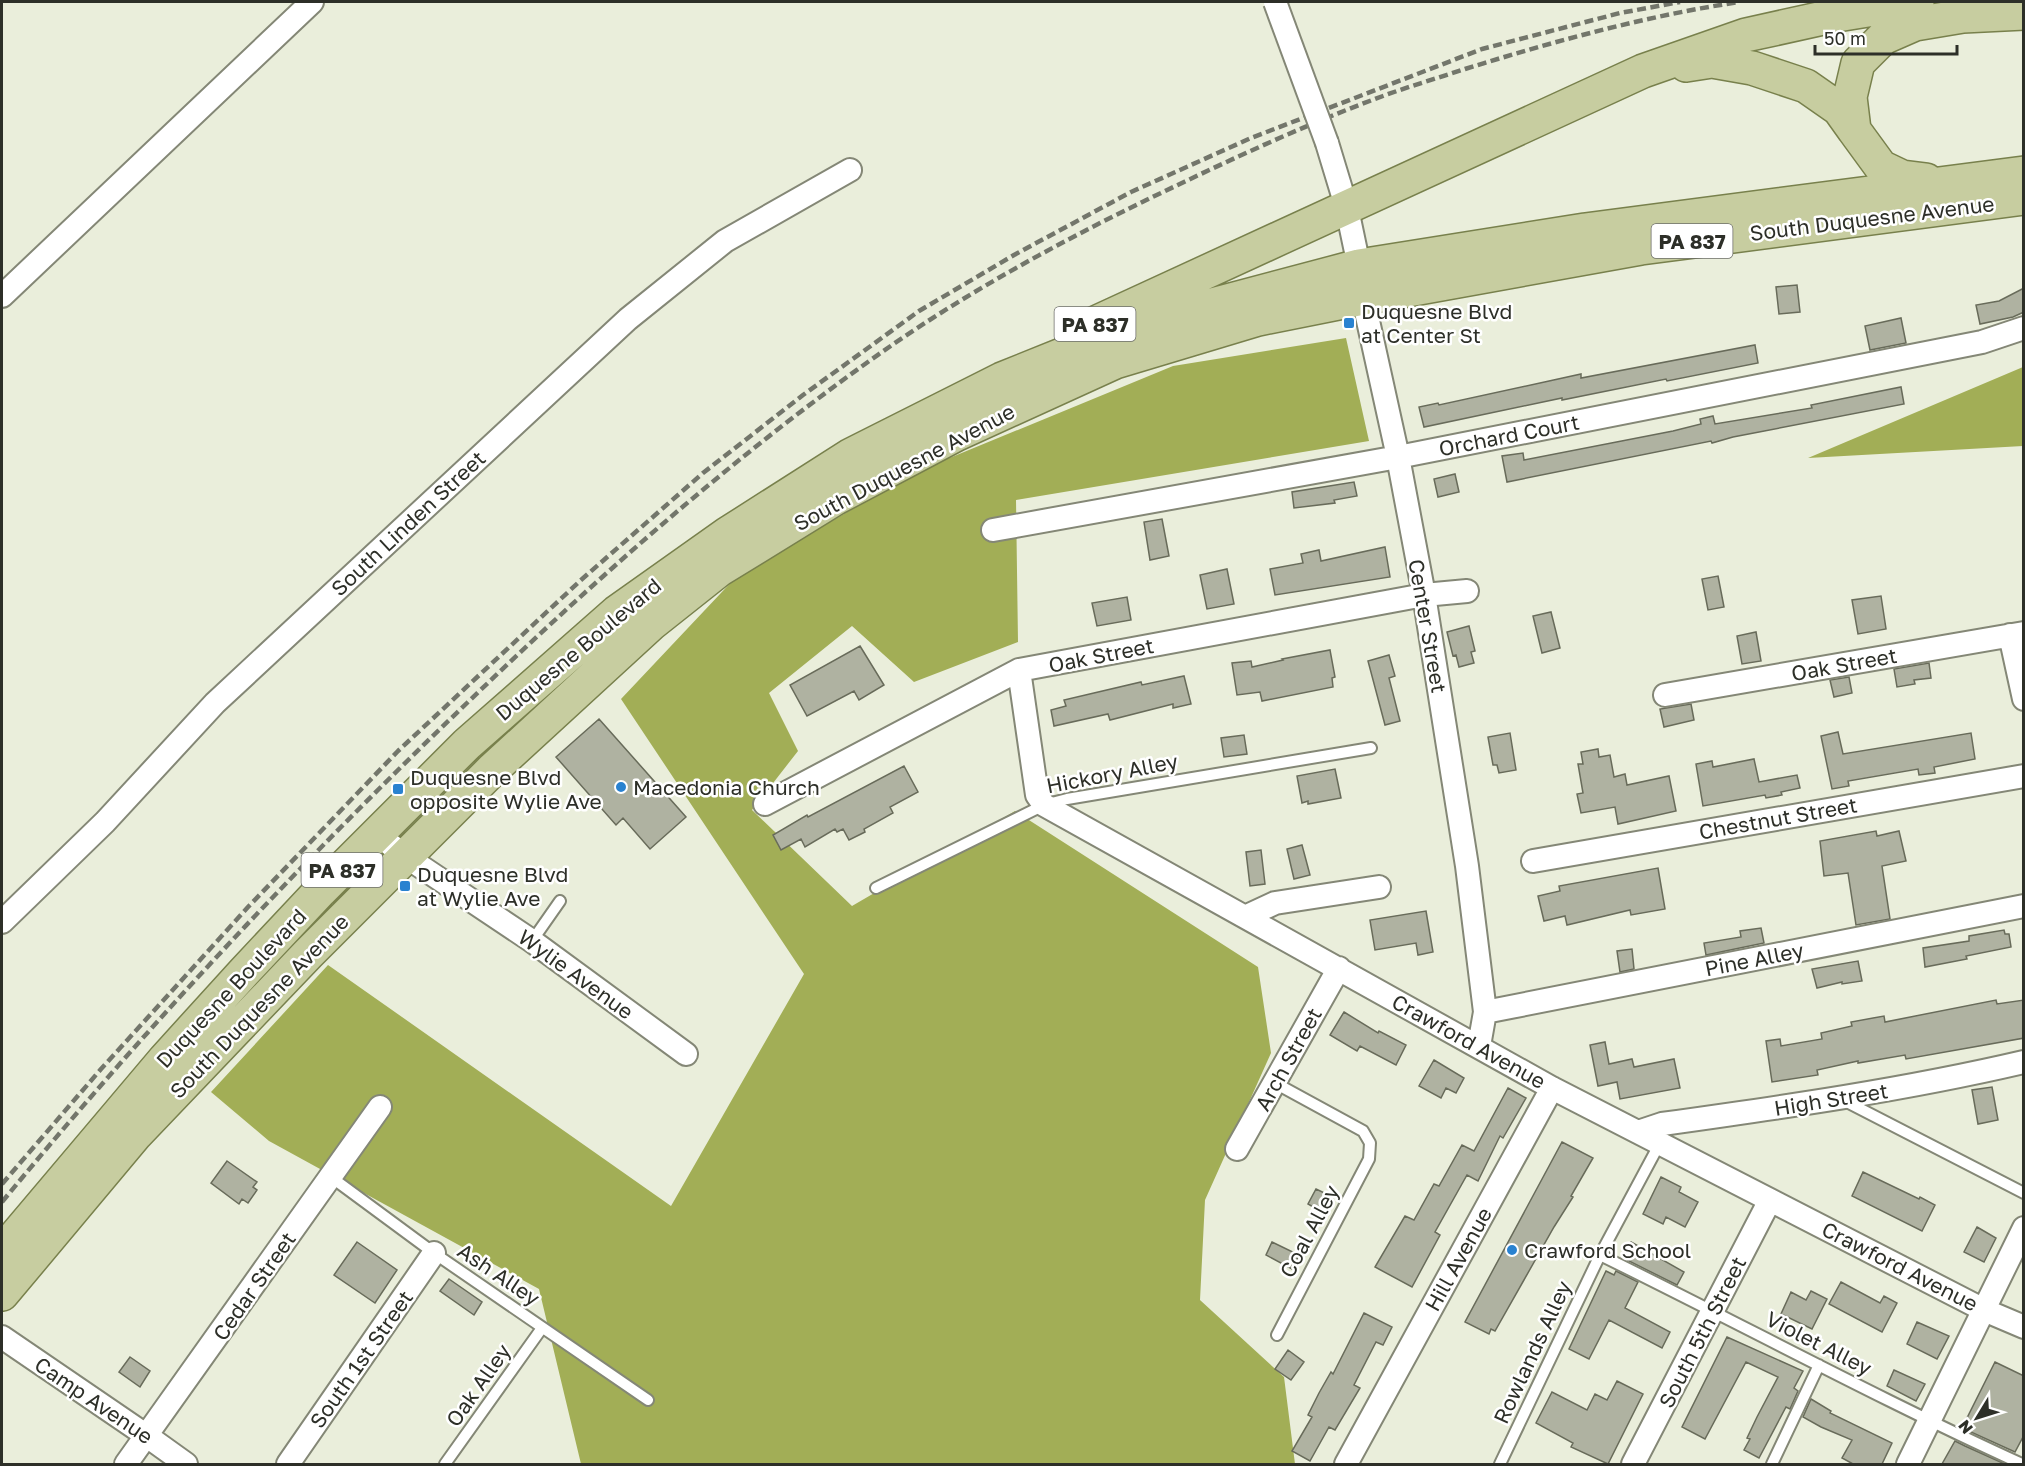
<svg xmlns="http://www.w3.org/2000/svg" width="2025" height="1466" font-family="'Golos Text',sans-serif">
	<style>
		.forest { fill: #a2ae56 }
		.building { fill: #afb2a1; stroke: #686b5a; stroke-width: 1.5 }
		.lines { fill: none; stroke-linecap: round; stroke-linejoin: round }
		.lane-casing { stroke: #848776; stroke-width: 14 }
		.street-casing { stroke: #848776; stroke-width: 26 }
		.primary-casing { stroke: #78804c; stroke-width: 36 }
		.lane { stroke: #fff; stroke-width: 10 }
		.street { stroke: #fff; stroke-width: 22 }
		.primary { stroke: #c7cda0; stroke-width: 33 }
		.rail { stroke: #73766b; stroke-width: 4.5; stroke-dasharray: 9 4.5; stroke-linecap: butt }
		.street-bridge-casing { stroke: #848776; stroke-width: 26; stroke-linecap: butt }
		.street-bridge { stroke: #fff; stroke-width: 22 }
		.poi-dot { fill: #2982d0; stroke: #fff; stroke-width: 2 }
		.labels { text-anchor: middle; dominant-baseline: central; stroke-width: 5; stroke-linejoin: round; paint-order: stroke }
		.shield { fill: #fff; stroke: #6c6d68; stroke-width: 1.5 }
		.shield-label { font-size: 20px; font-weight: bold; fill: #2d2f28 }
		.street-label { font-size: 21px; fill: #2d2f28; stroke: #fff }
		.poi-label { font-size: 21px; fill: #2d2f28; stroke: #fff; text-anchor: start }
	</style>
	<rect width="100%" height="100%" fill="#eaeedb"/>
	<path class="forest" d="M 1346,338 L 1369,441 L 1016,500 L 1018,642 L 914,682 L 852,626 L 769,693 L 798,751 L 752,810 L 852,906 L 1015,811 L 1258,967 L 1271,1053 L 1205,1200 L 1200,1300 L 1284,1377 L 1295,1464 L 581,1464 L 539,1289 L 269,1141 L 211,1092 L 328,965 L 671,1206 L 804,974 L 621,699 L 737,576 L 918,471 L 1173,366 Z
		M 2023,367 L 2023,446 L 1808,458 Z"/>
	<path class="building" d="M 1797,285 L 1800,312 L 1779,314 L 1776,287 Z
		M 2024,288 L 2024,312 L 2013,317 L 1980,324 L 1976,305 L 1999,301 Z
		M 1901,318 L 1906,343 L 1870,350 L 1865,326 Z
		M 1755,345 L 1758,363 L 1667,381 L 1666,379 L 1562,400 L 1562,398 L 1424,427 L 1419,407 L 1438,403 L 1439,405 L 1581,374 L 1581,378 Z
		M 1901,387 L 1904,404 L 1733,437 L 1712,443 L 1711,441 L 1507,482 L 1502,456 L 1523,453 L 1524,460 L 1673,431 L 1701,424 L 1700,419 L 1713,416 L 1715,424 L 1812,408 L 1811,405 Z
		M 1455,474 L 1459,492 L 1438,497 L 1434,479 Z
		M 1354,482 L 1357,496 L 1334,500 L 1335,503 L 1294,508 L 1292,492 Z
		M 1162,519 L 1169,556 L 1150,560 L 1144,522 Z
		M 1385,547 L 1390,577 L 1275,595 L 1270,569 L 1303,563 L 1301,554 L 1319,550 L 1321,561 Z
		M 1227,569 L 1234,604 L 1207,609 L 1200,575 Z
		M 1718,576 L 1724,607 L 1708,610 L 1702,579 Z
		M 1881,596 L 1886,629 L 1858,634 L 1852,600 Z
		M 1127,597 L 1131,620 L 1097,626 L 1092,603 Z
		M 1551,612 L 1560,648 L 1542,653 L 1533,616 Z
		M 1469,626 L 1475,651 L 1471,652 L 1474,663 L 1459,667 L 1456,655 L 1453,656 L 1447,632 Z
		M 1756,632 L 1761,661 L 1742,664 L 1737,636 Z
		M 860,646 L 884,685 L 859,700 L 854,691 L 807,716 L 790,685 Z
		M 1330,650 L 1335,677 L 1332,678 L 1333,687 L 1262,701 L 1260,692 L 1237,695 L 1232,663 L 1251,661 L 1252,667 L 1283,660 L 1282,659 Z
		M 1389,655 L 1395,676 L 1389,678 L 1400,721 L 1385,725 L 1368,661 Z
		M 1929,663 L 1931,678 L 1914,680 L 1915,684 L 1897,687 L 1894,669 Z
		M 1184,676 L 1191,704 L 1173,708 L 1173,704 L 1110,720 L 1108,714 L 1054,726 L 1051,710 L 1066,706 L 1064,700 L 1141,682 L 1142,685 Z
		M 1849,677 L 1852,693 L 1834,697 L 1830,680 Z
		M 1691,704 L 1694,720 L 1664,727 L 1660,709 Z
		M 599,719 L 686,817 L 650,849 L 623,818 L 616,825 L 556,757 Z
		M 1838,732 L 1843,754 L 1971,733 L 1975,759 L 1934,767 L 1935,773 L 1919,775 L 1918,769 L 1848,781 L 1849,786 L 1832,789 L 1821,736 Z
		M 1510,733 L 1516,770 L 1499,773 L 1497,765 L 1493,765 L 1488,737 Z
		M 1244,735 L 1247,754 L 1224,757 L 1221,738 Z
		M 1598,749 L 1599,757 L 1610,755 L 1614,777 L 1625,774 L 1627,785 L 1669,776 L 1676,811 L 1618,824 L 1615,807 L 1581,813 L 1577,794 L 1583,793 L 1578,764 L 1583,764 L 1581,752 Z
		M 1754,759 L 1759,782 L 1797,775 L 1800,788 L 1781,792 L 1782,795 L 1766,798 L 1765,795 L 1703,806 L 1696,764 L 1712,761 L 1713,767 Z
		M 904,766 L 918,792 L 890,807 L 893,813 L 864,829 L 865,832 L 849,840 L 843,829 L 837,832 L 835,829 L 805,847 L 801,839 L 781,850 L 773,835 L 807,815 L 808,817 Z
		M 1335,769 L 1341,798 L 1308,804 L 1308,801 L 1302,803 L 1297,776 Z
		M 1876,831 L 1877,836 L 1899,831 L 1906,861 L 1882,866 L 1890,919 L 1856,925 L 1848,873 L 1824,876 L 1820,841 Z
		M 1302,845 L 1310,875 L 1294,879 L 1287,849 Z
		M 1261,850 L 1265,884 L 1250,886 L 1246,852 Z
		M 1658,868 L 1665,909 L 1631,915 L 1630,910 L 1567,925 L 1565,916 L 1544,921 L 1538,896 L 1560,891 L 1559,886 Z
		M 1426,911 L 1433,952 L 1418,955 L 1416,943 L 1375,950 L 1370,920 Z
		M 1761,928 L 1764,943 L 1706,955 L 1704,943 L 1741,937 L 1740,931 Z
		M 2004,930 L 2005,934 L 2009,934 L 2011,947 L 1966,956 L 1967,959 L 1925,967 L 1923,948 L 1969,941 L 1969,936 Z
		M 1632,949 L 1634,969 L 1620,972 L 1617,951 Z
		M 1858,961 L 1862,981 L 1842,984 L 1842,982 L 1817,988 L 1812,969 Z
		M 1996,1000 L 1997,1004 L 2024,1000 L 2024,1038 L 1906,1059 L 1905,1055 L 1858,1063 L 1858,1061 L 1817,1070 L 1818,1075 L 1772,1082 L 1766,1041 L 1780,1039 L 1781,1046 L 1822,1039 L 1821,1033 L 1852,1026 L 1851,1022 L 1884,1016 L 1885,1022 Z
		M 1344,1012 L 1378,1033 L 1379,1031 L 1406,1045 L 1396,1065 L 1360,1046 L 1357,1051 L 1330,1035 Z
		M 1605,1042 L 1609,1064 L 1632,1059 L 1634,1067 L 1674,1059 L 1680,1088 L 1620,1099 L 1617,1082 L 1598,1086 L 1590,1045 Z
		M 1434,1060 L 1464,1078 L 1456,1093 L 1446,1088 L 1441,1098 L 1419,1086 Z
		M 1992,1087 L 1998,1120 L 1978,1124 L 1972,1090 Z
		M 1508,1088 L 1526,1098 L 1503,1138 L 1500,1136 L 1478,1181 L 1467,1175 L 1435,1232 L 1440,1235 L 1412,1287 L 1375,1267 L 1405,1216 L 1414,1220 L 1434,1184 L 1439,1186 L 1462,1145 L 1474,1151 Z
		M 1562,1142 L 1593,1158 L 1571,1196 L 1573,1197 L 1554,1227 L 1495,1331 L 1491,1329 L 1489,1334 L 1465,1322 Z
		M 227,1161 L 257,1182 L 253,1187 L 257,1190 L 248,1203 L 242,1199 L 239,1204 L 211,1183 Z
		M 1863,1172 L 1919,1199 L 1920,1197 L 1935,1205 L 1922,1231 L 1852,1196 Z
		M 1661,1177 L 1681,1187 L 1679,1192 L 1698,1202 L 1685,1227 L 1666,1217 L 1663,1224 L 1643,1214 Z
		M 1316,1189 L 1333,1197 L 1325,1214 L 1308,1204 Z
		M 1977,1227 L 1996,1238 L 1984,1262 L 1964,1252 Z
		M 357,1242 L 397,1270 L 375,1303 L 334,1275 Z
		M 1272,1242 L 1299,1255 L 1292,1269 L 1266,1255 Z
		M 1631,1242 L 1684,1272 L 1677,1285 L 1623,1258 Z
		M 1606,1271 L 1614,1275 L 1616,1271 L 1638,1282 L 1625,1308 L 1670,1332 L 1662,1348 L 1609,1320 L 1589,1359 L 1569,1349 Z
		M 449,1279 L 482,1302 L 474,1315 L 440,1291 Z
		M 1841,1282 L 1880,1303 L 1884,1296 L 1897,1303 L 1882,1332 L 1829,1304 Z
		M 1811,1291 L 1827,1299 L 1812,1329 L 1781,1314 L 1791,1292 L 1806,1300 Z
		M 1364,1313 L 1392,1327 L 1383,1345 L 1376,1342 L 1354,1385 L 1360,1388 L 1335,1430 L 1329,1427 L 1310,1461 L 1292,1451 L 1312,1417 L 1308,1415 L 1319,1393 L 1331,1372 L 1333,1374 Z
		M 1917,1322 L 1949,1336 L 1937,1359 L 1907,1344 Z
		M 1727,1337 L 1803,1371 L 1794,1388 L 1798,1391 L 1790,1409 L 1786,1407 L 1759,1458 L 1744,1450 L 1750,1439 L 1747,1438 L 1757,1417 L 1778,1377 L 1746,1362 L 1705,1439 L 1682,1427 Z
		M 1288,1350 L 1304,1362 L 1291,1380 L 1275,1369 Z
		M 130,1357 L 150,1371 L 140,1387 L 119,1372 Z
		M 1995,1362 L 2024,1376 L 2024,1435 L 2015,1452 L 1962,1428 Z
		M 1894,1370 L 1925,1384 L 1916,1401 L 1887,1386 Z
		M 1617,1381 L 1643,1394 L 1608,1464 L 1571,1447 L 1573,1443 L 1536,1423 L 1552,1392 L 1587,1410 L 1595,1394 L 1607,1400 Z
		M 1811,1399 L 1831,1411 L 1830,1413 L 1892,1443 L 1882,1464 L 1853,1464 L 1842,1458 L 1852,1440 L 1821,1427 L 1803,1417 Z
		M 1955,1441 L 1965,1446 L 2005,1464 L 1942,1464 Z"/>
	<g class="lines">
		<defs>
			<path id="lane" d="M 876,888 L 1044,805 L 1067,799 L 1371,748
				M 532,941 L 560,901
				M 1275,1083 L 1363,1131 L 1370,1143 L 1369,1159 L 1277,1335
				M 1845,1101 L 2024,1193
				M 331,1177 L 434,1253 L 648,1400
				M 1600,1255 C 1741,1324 1879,1399 2022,1464
				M 445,1464 L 542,1328
				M 1500,1464 L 1600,1255 L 1660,1143
				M 1772,1464 L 1819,1365"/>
			<path id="street" d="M 1327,143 L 1347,209 L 1359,266 L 1363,298 L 1398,457 L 1424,595 L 1467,866 L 1485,1012 L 1479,1046
				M 2,296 L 312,2
				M 993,530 L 1398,457 L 1982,342 L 2024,328
				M 2010,635 L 2024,699
				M 1019,670 L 1037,795 L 1044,805 L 1552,1088 L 1984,1310 L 2024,1327
				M 1665,695 L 2024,633
				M 765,804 L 1019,670 L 1424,595 L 1467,591
				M 377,834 L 405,856 L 532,941 L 686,1054
				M 1533,861 L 2024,776
				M 1247,916 L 1275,903 L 1379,887
				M 2,922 L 105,822 L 215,703 L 628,319 L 725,241 L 850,170
				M 1485,1012 L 2024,906
				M 1638,1132 L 1662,1124 C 1784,1107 1904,1090 2024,1062
				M 1237,1149 L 1339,968
				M 2,1337 L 147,1436 L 186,1464
				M 126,1464 L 380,1107
				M 288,1464 L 434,1253
				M 1346,1464 L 1552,1088
				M 1633,1464 L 1770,1200
				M 1908,1464 L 2024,1228"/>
			<path id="primary" d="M 1686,65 L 1712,61 L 1752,68 L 1806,86 L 1839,109 L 1854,130
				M 1926,180 L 1902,177 L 1881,167 L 1854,130 L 1850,97 L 1858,63 L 1883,38 L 1915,24 L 1963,16 L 2024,13
				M 1093,324 L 1643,71 L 1746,35 L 1837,15 L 1917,2
				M 2,1252 L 165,1059 L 244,972 L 320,891 L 467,744 L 617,612 L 727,534 L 851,455 L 1002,379 L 1079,348 L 1205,307 L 1359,266 L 1585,230 L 2024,173
				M 2,1294 L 136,1134 L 308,954 L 492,770 L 651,624 L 719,570 L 836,498 L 957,434 L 1115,362 L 1258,319 L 1363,298 L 1641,248 L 2024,198"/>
		</defs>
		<use href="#lane" class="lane-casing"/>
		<use href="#street" class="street-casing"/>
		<use href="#primary" class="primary-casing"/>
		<use href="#lane" class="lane"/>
		<use href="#street" class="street"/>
		<use href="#primary" class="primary"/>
		<path class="rail" d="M 2,1184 L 101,1069 L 248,907 L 398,751 L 581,580 L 703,473 L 803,395 L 919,311 L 1014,255 L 1131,192 L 1251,138 L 1482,49 L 1620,13 L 1680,2
			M 2,1202 C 147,1026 303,860 468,702 C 598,577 734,456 882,352 C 976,286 1080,231 1184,182 C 1249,151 1315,121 1383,96 C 1410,86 1438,78 1465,69 C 1555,41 1646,16 1739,2"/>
		<defs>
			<path id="street-bridge" d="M 1275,2 L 1327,143"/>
		</defs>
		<use href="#street-bridge" class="street-bridge-casing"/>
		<use href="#street-bridge" class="street-bridge"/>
	</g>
	<g class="poi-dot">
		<rect x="1343" y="317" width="12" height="12" rx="3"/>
		<circle cx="621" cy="787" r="6"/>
		<rect x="392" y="783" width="12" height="12" rx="3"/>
		<rect x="399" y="880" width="12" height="12" rx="3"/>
		<circle cx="1512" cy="1250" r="6"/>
	</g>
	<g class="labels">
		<g class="shield">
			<rect x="1651.5" y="224" width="81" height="34" rx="4.5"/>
			<rect x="1054.5" y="307" width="81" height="34" rx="4.5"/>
			<rect x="301.5" y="853" width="81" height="34" rx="4.5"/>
		</g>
		<g class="shield-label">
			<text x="1692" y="241">PA 837</text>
			<text x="1095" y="324">PA 837</text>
			<text x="342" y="870">PA 837</text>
		</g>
		<g class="street-label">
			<text transform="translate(1872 218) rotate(-7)">South Duquesne Avenue</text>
			<text transform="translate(1509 435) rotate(-11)">Orchard Court</text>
			<text transform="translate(904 467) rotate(-28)">South Duquesne Avenue</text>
			<text transform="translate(408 523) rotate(-43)">South Linden Street</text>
			<text transform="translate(1428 626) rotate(80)">Center Street</text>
			<text transform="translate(578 649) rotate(-40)">Duquesne Boulevard</text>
			<text transform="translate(1101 655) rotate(-11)">Oak Street</text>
			<text transform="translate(1844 664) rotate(-10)">Oak Street</text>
			<text transform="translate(1112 773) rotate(-11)">Hickory Alley</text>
			<text transform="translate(1778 818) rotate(-10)">Chestnut Street</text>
			<text transform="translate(1754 959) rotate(-11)">Pine Alley</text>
			<text transform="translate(576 974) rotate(36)">Wylie Avenue</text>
			<text transform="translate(231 988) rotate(-47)">Duquesne Boulevard</text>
			<text transform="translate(259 1006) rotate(-46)">South Duquesne Avenue</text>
			<text transform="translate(1469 1041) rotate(29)">Crawford Avenue</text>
			<text transform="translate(1288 1059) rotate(-61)">Arch Street</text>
			<text transform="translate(1831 1099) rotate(-9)">High Street</text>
			<text transform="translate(1309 1231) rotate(-62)">Coal Alley</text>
			<text transform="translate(1458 1259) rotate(-61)">Hill Avenue</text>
			<text transform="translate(1900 1266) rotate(27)">Crawford Avenue</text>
			<text transform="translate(499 1274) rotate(34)">Ash Alley</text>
			<text transform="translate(254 1286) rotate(-55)">Cedar Street</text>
			<text transform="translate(1702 1332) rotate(-63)">South 5th Street</text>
			<text transform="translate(1819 1343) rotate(27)">Violet Alley</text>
			<text transform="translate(1532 1352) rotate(-65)">Rowlands Alley</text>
			<text transform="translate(361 1359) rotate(-55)">South 1st Street</text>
			<text transform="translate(478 1385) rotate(-55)">Oak Alley</text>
			<text transform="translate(94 1400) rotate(34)">Camp Avenue</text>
		</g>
		<g class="poi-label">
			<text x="1361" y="311">Duquesne Blvd<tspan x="1361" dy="24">at Center St</tspan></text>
			<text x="410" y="777">Duquesne Blvd<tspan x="410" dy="24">opposite Wylie Ave</tspan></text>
			<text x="633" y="787">Macedonia Church</text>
			<text x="417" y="874">Duquesne Blvd<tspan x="417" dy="24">at Wylie Ave</tspan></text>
			<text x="1524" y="1250">Crawford School</text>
		</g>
	</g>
	<rect width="2025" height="1466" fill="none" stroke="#2d2f28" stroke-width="6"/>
	<g transform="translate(1977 1418) rotate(232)" stroke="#ffffff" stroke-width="4.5" paint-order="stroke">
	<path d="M0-4.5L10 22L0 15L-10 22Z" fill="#2d2f28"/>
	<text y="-9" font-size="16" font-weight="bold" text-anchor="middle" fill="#2d2f28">N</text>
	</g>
	<path d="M1815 45v9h142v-9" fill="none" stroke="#2d2f28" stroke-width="3"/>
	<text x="1824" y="45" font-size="18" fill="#2d2f28" stroke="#ffffff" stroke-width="4.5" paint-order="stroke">50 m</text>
</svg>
